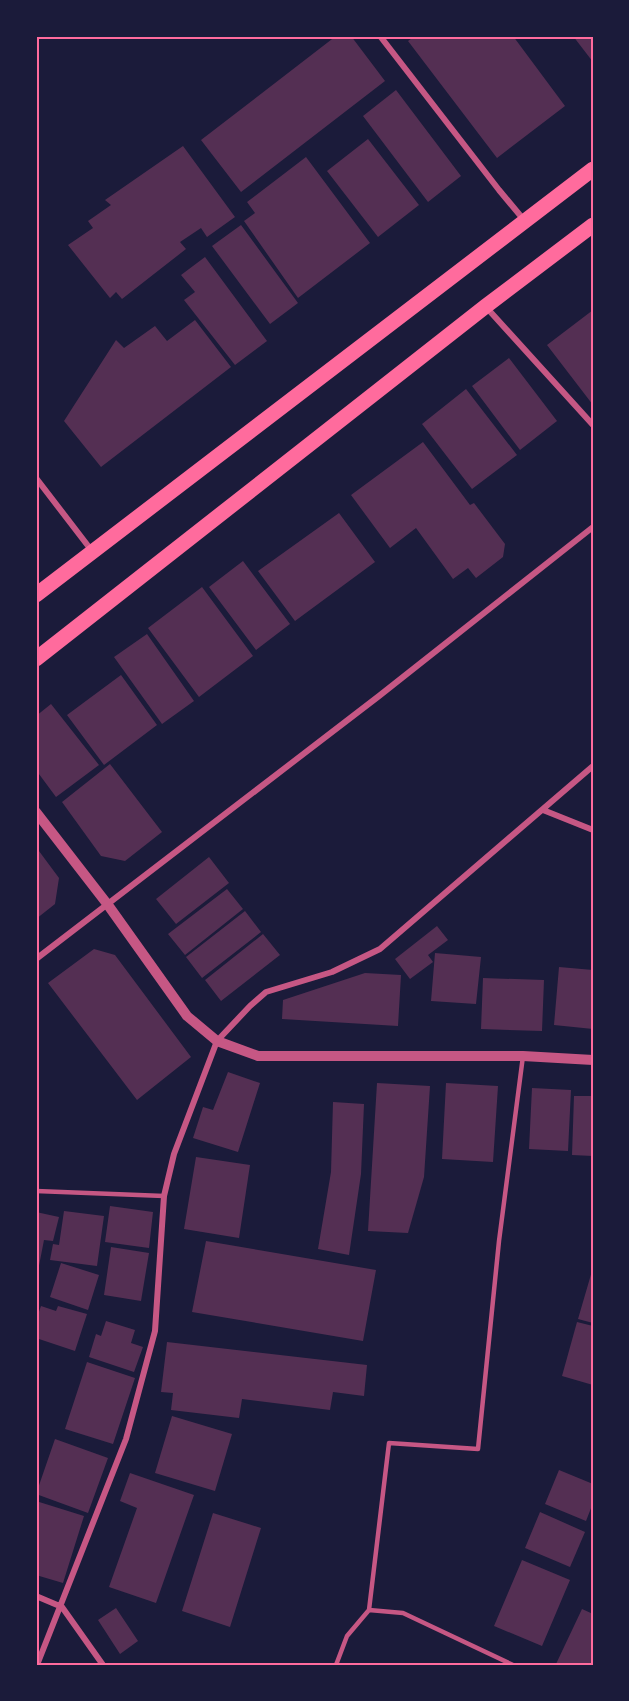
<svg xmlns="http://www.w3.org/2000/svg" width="629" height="1701" font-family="'Space Grotesk',sans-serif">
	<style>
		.building { fill: #542f53 }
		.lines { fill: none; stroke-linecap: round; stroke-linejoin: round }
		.service { stroke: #c65784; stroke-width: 4.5 }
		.minor { stroke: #c65784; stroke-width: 6 }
		.tertiary { stroke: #c65784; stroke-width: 10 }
		.primary { stroke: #ff6b9d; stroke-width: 15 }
		.neatline { fill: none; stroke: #ff6b9d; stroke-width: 2 }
	</style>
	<rect width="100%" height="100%" fill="#1b1b3a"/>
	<path class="building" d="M 336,36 L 351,36 L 385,81 L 241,192 L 201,140 Z
		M 415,36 L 513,36 L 565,106 L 497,158 L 408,41 Z
		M 573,36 L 593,36 L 593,62 Z
		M 396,90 L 461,176 L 428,202 L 363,116 Z
		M 368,139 L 419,205 L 378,237 L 327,171 Z
		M 183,146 L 235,217 L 207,237 L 201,228 L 180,242 L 186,249 L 122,299 L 116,292 L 110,298 L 68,245 L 93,228 L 88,221 L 111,205 L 105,200 Z
		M 306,157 L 370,243 L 298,298 L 244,221 L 255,213 L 247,202 Z
		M 241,225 L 298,303 L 270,324 L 212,246 Z
		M 205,257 L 267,341 L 235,365 L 184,300 L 195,292 L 181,275 Z
		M 593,310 L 593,405 L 547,345 Z
		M 195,320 L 231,367 L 101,467 L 64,421 L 116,340 L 124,348 L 155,326 L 167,341 Z
		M 509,358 L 557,421 L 520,450 L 472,386 Z
		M 466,389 L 517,455 L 472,489 L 422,424 Z
		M 423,442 L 470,505 L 474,503 L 505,544 L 503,557 L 476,578 L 468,568 L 453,579 L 416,528 L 390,548 L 351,495 Z
		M 339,513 L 375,562 L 295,621 L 258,571 Z
		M 243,561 L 290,624 L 256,650 L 209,587 Z
		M 202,587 L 253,656 L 199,697 L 148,628 Z
		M 147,634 L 194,701 L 162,724 L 114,657 Z
		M 121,675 L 157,725 L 104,765 L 67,715 Z
		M 51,704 L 99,765 L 56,797 L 36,770 L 36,716 Z
		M 110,764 L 162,832 L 125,861 L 101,856 L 62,802 Z
		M 36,847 L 59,878 L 55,904 L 36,919 Z
		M 209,857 L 229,883 L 176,924 L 156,899 Z
		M 227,889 L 243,909 L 185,955 L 168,934 Z
		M 245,911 L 261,932 L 202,978 L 186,957 Z
		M 437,926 L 448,940 L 428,955 L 433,962 L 410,979 L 395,959 Z
		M 263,934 L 280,955 L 221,1001 L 205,980 Z
		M 94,949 L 115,955 L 191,1057 L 137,1100 L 48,983 Z
		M 435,953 L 481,957 L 476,1004 L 431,1001 Z
		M 559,967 L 593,970 L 593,1029 L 554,1025 Z
		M 365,973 L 401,975 L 398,1026 L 282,1019 L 283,1000 Z
		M 483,978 L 544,980 L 542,1031 L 481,1029 Z
		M 228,1072 L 260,1083 L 238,1152 L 193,1138 L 203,1107 L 213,1110 Z
		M 377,1083 L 430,1086 L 424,1177 L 408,1233 L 368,1231 Z
		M 446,1083 L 498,1086 L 493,1162 L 442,1159 Z
		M 532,1088 L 571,1090 L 568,1151 L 529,1149 Z
		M 574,1096 L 593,1096 L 593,1156 L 572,1155 Z
		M 333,1102 L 364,1104 L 361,1174 L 349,1255 L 318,1249 L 331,1172 Z
		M 196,1157 L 250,1165 L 239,1238 L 184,1229 Z
		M 110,1206 L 153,1212 L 149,1248 L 105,1242 Z
		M 64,1211 L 104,1216 L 97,1266 L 50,1260 L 53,1244 L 59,1245 Z
		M 36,1212 L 59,1217 L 53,1241 L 44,1240 L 37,1276 Z
		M 206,1241 L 376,1270 L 363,1341 L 192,1312 Z
		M 111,1247 L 149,1253 L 141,1301 L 104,1295 Z
		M 61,1263 L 99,1275 L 88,1310 L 50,1297 Z
		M 592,1271 L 593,1271 L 593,1323 L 578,1319 Z
		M 41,1306 L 56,1311 L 58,1306 L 87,1314 L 75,1351 L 36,1338 L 36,1320 Z
		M 106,1321 L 135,1330 L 131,1343 L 143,1347 L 134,1372 L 89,1357 L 96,1334 L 101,1336 Z
		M 577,1322 L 593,1326 L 593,1385 L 562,1376 Z
		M 167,1342 L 367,1365 L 364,1396 L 333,1392 L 330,1410 L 242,1399 L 239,1418 L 171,1410 L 173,1393 L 161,1392 Z
		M 87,1362 L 135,1378 L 113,1444 L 65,1429 Z
		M 172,1416 L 232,1434 L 215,1491 L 155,1473 Z
		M 55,1439 L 108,1458 L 88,1513 L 36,1494 Z
		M 559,1470 L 593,1484 L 593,1503 L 586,1521 L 545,1504 Z
		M 130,1473 L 194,1495 L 156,1603 L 109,1587 L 137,1508 L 120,1501 Z
		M 36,1501 L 84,1516 L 63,1583 L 36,1575 Z
		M 540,1512 L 585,1532 L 570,1567 L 525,1548 Z
		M 213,1513 L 261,1528 L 230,1627 L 182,1611 Z
		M 522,1560 L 570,1580 L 542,1646 L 494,1626 Z
		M 116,1608 L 138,1641 L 120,1654 L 98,1620 Z
		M 582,1609 L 593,1614 L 593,1665 L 557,1665 L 556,1664 Z"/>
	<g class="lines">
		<path class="service" d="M 36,1191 L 164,1196
			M 369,1610 L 389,1443 L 478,1449 L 499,1241 L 523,1056
			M 336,1665 L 347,1636 L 369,1610 L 403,1613 L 513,1665"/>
		<path class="minor" d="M 380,36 L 499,190 L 524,220
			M 486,307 L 593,425
			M 36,478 L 92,551
			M 543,810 L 593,830
			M 36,959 L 379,696 L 593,527
			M 36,1596 L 62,1607 L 103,1665
			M 37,1665 L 126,1439 L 155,1331 L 164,1196 L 174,1154 L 217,1041 L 250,1006 L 266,992 L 332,972 L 380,949 L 593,766"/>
		<path class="tertiary" d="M 36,812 L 108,905 L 187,1016 L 217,1041 L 258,1056 L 523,1056 L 593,1060"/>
		<path class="primary" d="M 36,595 L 593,169
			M 36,659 L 486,306 L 593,225"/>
	</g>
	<rect width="629" height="1701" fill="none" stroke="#1b1b3a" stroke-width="75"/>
	<rect x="38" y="38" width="554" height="1626" class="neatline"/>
</svg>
